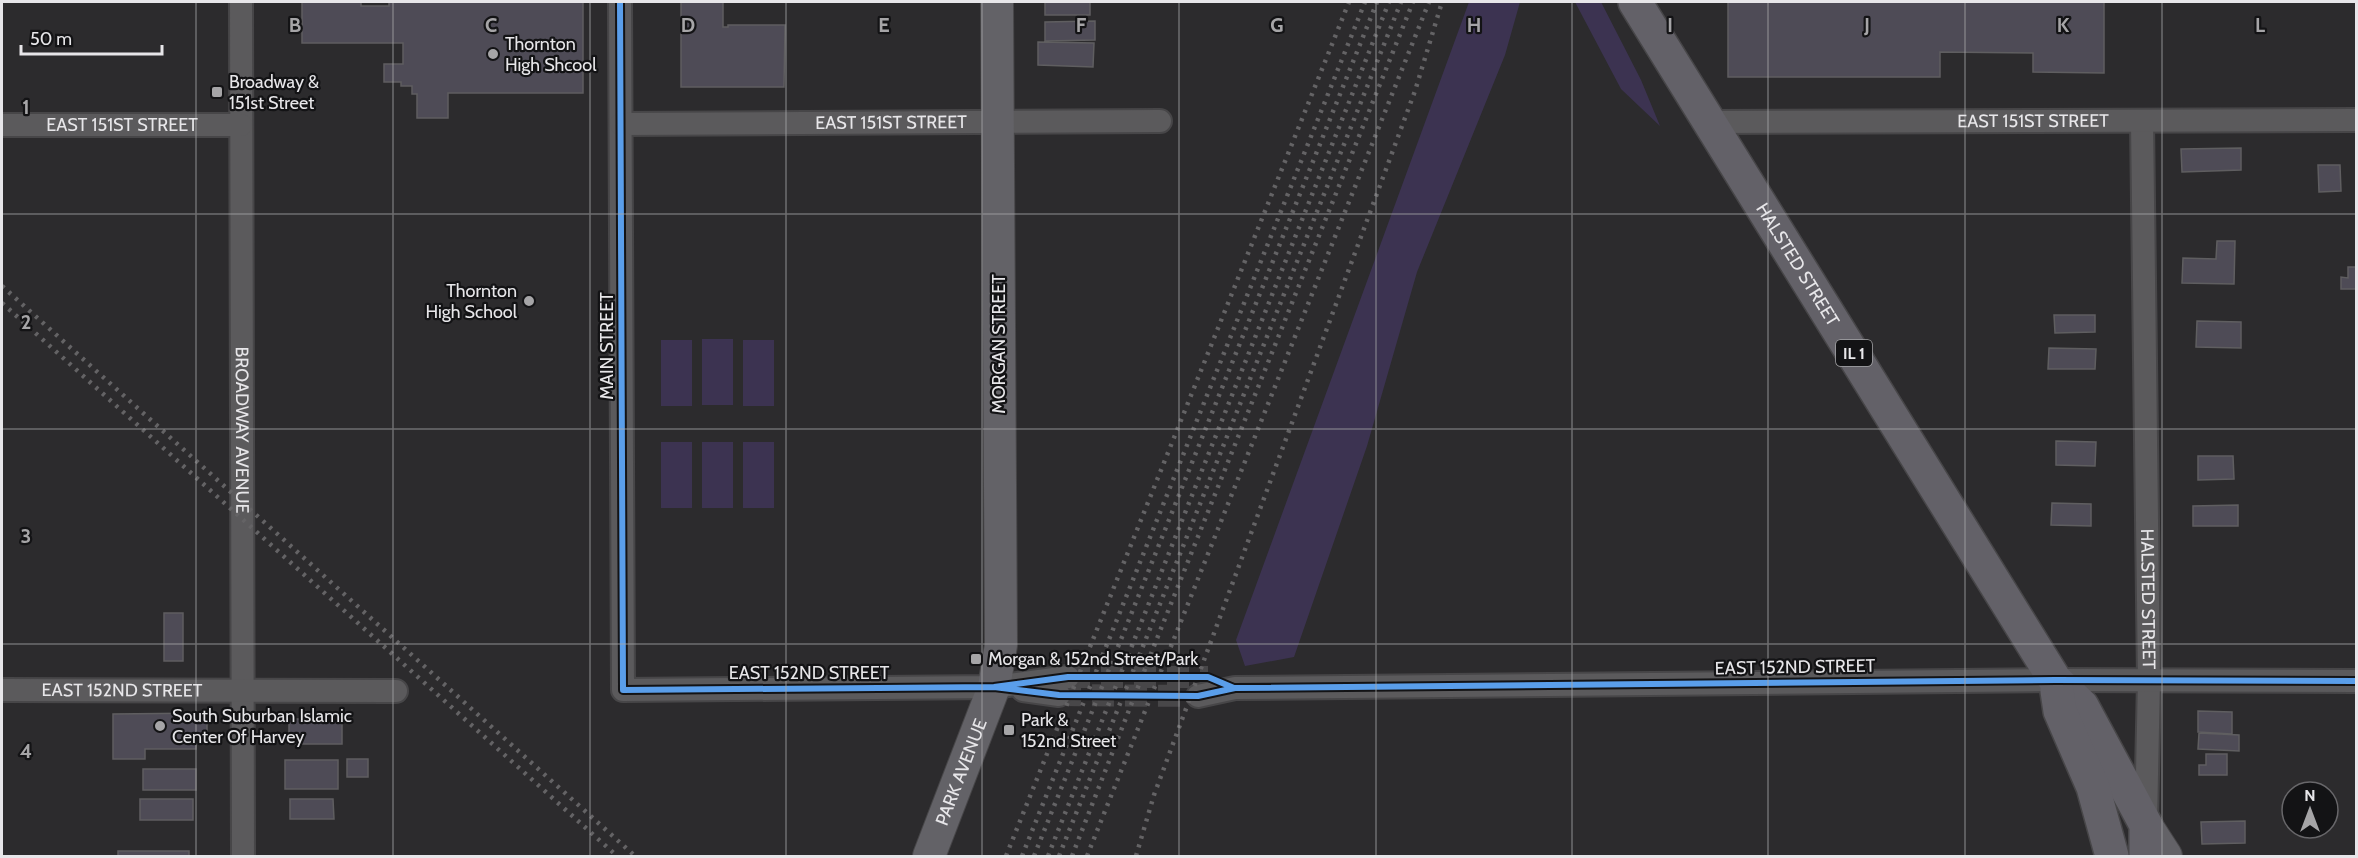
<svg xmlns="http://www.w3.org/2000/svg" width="2358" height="858" font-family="Cabin,sans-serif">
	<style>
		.green { fill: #3c3351 }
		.building { fill: #4e4b56; stroke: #5f5e60; stroke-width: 1.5 }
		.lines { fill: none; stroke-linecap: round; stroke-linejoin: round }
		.street-tunnel { stroke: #484749; stroke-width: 22; stroke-dasharray: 22 11; stroke-linecap: butt }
		.street-casing { stroke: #474648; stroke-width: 26 }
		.secondary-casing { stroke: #474648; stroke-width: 34 }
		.primary-casing { stroke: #474648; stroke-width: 36 }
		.street { stroke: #5b5a5c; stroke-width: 22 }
		.secondary { stroke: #636267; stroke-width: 32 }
		.primary { stroke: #636168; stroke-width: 33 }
		.rail { stroke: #646365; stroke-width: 4.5; stroke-dasharray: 3 6; stroke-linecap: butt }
		.cycleway-casing { stroke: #131315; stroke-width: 10 }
		.cycleway { stroke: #5a9eea; stroke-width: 6 }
		.grid { fill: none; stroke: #a6a5a7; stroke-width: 1.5; stroke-opacity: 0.55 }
		.poi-dot { fill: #a6a5a7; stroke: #131315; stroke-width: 2 }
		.labels { text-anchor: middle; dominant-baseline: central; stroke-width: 4.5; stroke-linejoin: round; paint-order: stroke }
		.shield { fill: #131315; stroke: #a7a7a9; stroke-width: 1.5 }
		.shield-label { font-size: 16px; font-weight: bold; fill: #e7e6e9 }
		.poi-label { font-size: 18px; fill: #e7e6e9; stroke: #131315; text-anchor: start }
		.street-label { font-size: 18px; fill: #e7e6e9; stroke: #131315 }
		.grid-label { font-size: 20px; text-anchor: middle; font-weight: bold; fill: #a6a5a7; stroke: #131315; stroke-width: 4.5; stroke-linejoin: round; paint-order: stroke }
	</style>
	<rect width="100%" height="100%" fill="#2c2b2d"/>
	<path class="green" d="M 1469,2 L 1520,2 L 1505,55 L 1417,272 L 1367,446 L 1294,657 L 1245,666 L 1236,640 Z
		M 1575,2 L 1601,2 L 1641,80 L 1660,126 L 1621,89 Z
		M 702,339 L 733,339 L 733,405 L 702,405 Z
		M 661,340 L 692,340 L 692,406 L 661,406 Z
		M 743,340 L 774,340 L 774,406 L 743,406 Z
		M 661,442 L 692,442 L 692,508 L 661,508 Z
		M 702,442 L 733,442 L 733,508 L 702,508 Z
		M 743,442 L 774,442 L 774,508 L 743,508 Z"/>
	<path class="building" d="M 302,2 L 361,2 L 361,6 L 389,6 L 389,2 L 583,2 L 583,93 L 448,93 L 448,118 L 417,118 L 417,94 L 412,94 L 412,86 L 401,86 L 401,82 L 384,82 L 384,64 L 403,64 L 403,43 L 302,43 Z
		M 681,2 L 723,2 L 723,27 L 728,27 L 728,25 L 785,25 L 784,87 L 681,87 Z
		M 1045,2 L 1090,2 L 1090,15 L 1045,15 Z
		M 1728,2 L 2104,2 L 2104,73 L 2033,72 L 2033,53 L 1940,52 L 1940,77 L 1728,77 Z
		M 1095,21 L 1095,40 L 1045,41 L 1045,22 Z
		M 1038,42 L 1094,43 L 1093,67 L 1038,65 Z
		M 2241,148 L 2241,170 L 2182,172 L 2181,149 Z
		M 2318,165 L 2340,165 L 2341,191 L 2319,192 Z
		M 2217,241 L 2235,241 L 2234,284 L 2182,283 L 2183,258 L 2216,259 Z
		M 2348,267 L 2356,267 L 2356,289 L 2341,289 L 2341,277 L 2348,278 Z
		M 2054,315 L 2095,315 L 2095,332 L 2055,333 Z
		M 2197,321 L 2241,322 L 2241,348 L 2196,347 Z
		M 2049,348 L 2096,349 L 2095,369 L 2048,369 Z
		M 2056,441 L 2096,442 L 2095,466 L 2056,465 Z
		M 2198,456 L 2233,456 L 2234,479 L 2198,480 Z
		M 2052,503 L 2091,504 L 2091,526 L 2051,525 Z
		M 2238,505 L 2238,526 L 2193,526 L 2193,506 Z
		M 164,613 L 183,613 L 183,661 L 164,661 Z
		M 2198,711 L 2232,712 L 2232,734 L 2198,732 Z
		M 207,713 L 207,737 L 196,737 L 196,749 L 145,749 L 145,759 L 113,759 L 113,714 Z
		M 289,719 L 342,719 L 342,744 L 289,744 Z
		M 2199,733 L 2239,735 L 2239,751 L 2198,749 Z
		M 2206,754 L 2227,754 L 2227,775 L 2199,775 L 2199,765 L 2206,765 Z
		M 347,759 L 368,759 L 368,777 L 347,777 Z
		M 285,760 L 338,760 L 338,789 L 285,789 Z
		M 143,769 L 196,769 L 196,790 L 143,790 Z
		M 140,799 L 193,799 L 193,820 L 140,820 Z
		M 290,799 L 333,799 L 334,819 L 290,819 Z
		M 2245,821 L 2245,843 L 2202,844 L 2201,822 Z
		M 118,851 L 189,851 L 189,856 L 118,856 Z"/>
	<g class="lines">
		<path class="street-tunnel" d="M 1068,677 L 1208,677
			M 1059,695 L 1198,696"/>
		<defs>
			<g id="street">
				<path id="s1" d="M 241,2 L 243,856"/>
				<path d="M 620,2 L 623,690 L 994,687 L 1068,677"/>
				<path id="s2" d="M 2142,121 L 2149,680 L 2146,821"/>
				<path id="s3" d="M 1709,122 L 2356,120"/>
				<path id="s4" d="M 621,124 L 1160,121"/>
				<path id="s5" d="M 2,125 L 241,125"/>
				<path id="s6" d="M 2,690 L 396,691"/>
				<path d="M 1023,690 L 1059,695"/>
				<path d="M 1198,696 L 1235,688 L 2055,680 L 2356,681"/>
			</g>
			<g id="secondary">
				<path d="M 2146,825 L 2166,856"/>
				<path id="s7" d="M 929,856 L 994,687 L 1001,645 L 997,2"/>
			</g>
			<g id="primary">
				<path id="s8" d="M 1635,2 L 2055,680 L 2082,706 L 2146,825 L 2146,856"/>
				<path d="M 2057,691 L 2060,711 L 2093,787 L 2112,856"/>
			</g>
		</defs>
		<use href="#street" class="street-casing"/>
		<use href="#secondary" class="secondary-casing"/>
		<use href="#primary" class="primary-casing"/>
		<use href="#street" class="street"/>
		<use href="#secondary" class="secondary"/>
		<use href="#primary" class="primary"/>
		<path class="rail" d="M 2,286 L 635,856
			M 2,303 L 617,856
			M 1006,856 L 1349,2
			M 1022,856 L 1365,2
			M 1034,856 L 1377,2
			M 1048,856 L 1389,2
			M 1059,856 L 1401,2
			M 1072,856 L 1156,641 L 1413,2
			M 1087,856 L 1429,2
			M 1136,856 L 1154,795 L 1415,91 L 1442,2"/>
		<defs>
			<path id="cycleway" d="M 620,2 L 623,690 L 994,687 L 1068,677 L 1208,677 L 1234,688
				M 994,687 L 1059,695 L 1198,696 L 1235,688 L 2055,680 L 2356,681"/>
		</defs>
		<use href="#cycleway" class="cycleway-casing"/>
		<use href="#cycleway" class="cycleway"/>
	</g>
	<path class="grid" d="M 196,2 L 196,856M 393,2 L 393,856M 590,2 L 590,856M 786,2 L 786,856M 982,2 L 982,856M 1179,2 L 1179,856M 1376,2 L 1376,856M 1572,2 L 1572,856M 1768,2 L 1768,856M 1965,2 L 1965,856M 2162,2 L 2162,856M 2,214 L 2356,214M 2,429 L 2356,429M 2,644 L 2356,644"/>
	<g class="poi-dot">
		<circle cx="493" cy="54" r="6"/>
		<rect x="211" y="86" width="12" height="12" rx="3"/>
		<circle cx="529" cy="301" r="6"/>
		<rect x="970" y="653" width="12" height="12" rx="3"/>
		<circle cx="160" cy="726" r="6"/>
		<rect x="1003" y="724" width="12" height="12" rx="3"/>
	</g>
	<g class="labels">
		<rect class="shield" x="1836" y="340" width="36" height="26" rx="4.5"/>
		<g class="shield-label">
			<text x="1854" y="353">IL 1</text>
		</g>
		<g class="poi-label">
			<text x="505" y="44">Thornton<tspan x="505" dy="21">High Shcool</tspan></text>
			<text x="229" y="82">Broadway &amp;<tspan x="229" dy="21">151st Street</tspan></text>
			<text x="517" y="291" text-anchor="end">Thornton<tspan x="517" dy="21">High School</tspan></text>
			<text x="988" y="659">Morgan &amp; 152nd Street/Park</text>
			<text x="172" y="716">South Suburban Islamic<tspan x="172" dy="21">Center Of Harvey</tspan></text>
			<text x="1021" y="720">Park &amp;<tspan x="1021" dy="21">152nd Street</tspan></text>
		</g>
		<g class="street-label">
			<text stroke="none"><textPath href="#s3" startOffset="324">EAST 151ST STREET</textPath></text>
			<text stroke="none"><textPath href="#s4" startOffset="270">EAST 151ST STREET</textPath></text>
			<text stroke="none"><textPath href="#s5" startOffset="120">EAST 151ST STREET</textPath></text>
			<text stroke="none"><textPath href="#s8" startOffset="309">HALSTED STREET</textPath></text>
			<text transform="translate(999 344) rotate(-90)">MORGAN STREET</text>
			<text transform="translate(607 346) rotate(-90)">MAIN STREET</text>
			<text stroke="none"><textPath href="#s1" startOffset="428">BROADWAY AVENUE</textPath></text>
			<text stroke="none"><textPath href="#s2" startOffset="478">HALSTED STREET</textPath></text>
			<text transform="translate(1795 667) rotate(-1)">EAST 152ND STREET</text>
			<text x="809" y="673">EAST 152ND STREET</text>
			<text stroke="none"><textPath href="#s6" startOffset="120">EAST 152ND STREET</textPath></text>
			<text stroke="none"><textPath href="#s7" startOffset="90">PARK AVENUE</textPath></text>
		</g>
	</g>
	<g class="grid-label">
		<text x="295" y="32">B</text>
		<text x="491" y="32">C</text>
		<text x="688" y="32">D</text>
		<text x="884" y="32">E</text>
		<text x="1081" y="32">F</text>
		<text x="1277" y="32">G</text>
		<text x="1474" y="32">H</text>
		<text x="1670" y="32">I</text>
		<text x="1867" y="32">J</text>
		<text x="2063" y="32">K</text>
		<text x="2260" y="32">L</text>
		<text x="26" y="114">1</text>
		<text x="26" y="329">2</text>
		<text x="26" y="543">3</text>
		<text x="26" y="758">4</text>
	</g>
	<rect width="2358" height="858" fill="none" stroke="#e7e6e9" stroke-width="6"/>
	<g transform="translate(2310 810)"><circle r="28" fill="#131315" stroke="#68676a" stroke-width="1.5"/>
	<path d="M0-4.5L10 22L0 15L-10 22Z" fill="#a6a5a7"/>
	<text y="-9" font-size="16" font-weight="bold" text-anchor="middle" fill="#e7e6e9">N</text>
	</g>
	<path d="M21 45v9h141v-9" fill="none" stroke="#e7e6e9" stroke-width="3"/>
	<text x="30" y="45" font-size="18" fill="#e7e6e9" stroke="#131315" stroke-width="4.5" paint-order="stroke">50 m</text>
</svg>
